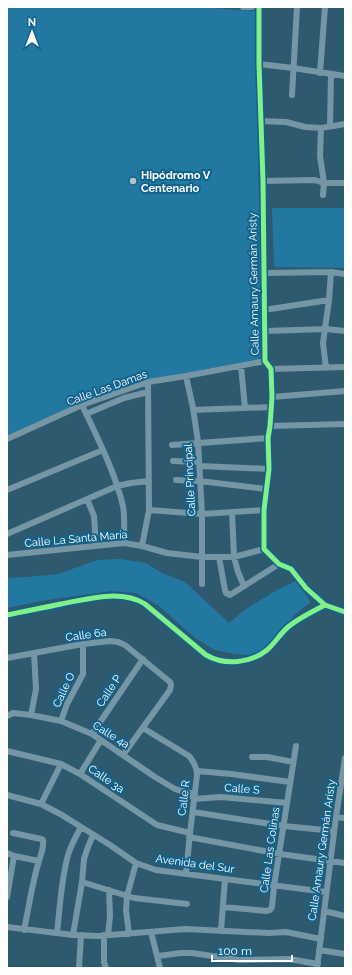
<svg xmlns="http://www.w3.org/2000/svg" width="352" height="975" font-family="Raleway,sans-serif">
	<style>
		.green { fill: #2378a1 }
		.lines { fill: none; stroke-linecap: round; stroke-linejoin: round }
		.minor { stroke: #7596a5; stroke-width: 6 }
		.cycleway-casing { stroke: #12638c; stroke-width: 8 }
		.cycleway { stroke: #82f089; stroke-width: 5 }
		.poi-dot { fill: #b6c5cd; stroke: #12638c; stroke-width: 1.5 }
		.labels { text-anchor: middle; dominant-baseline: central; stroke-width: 4; stroke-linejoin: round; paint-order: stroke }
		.poi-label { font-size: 11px; font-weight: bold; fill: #fff; stroke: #12638c; text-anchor: start }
		.street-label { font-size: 11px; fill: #fff; stroke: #12638c }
	</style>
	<rect width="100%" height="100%" fill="#2e5a70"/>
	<path class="green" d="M 7,7 L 196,7 L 255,11 L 262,351 L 262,354 L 258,359 L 177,375 L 81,404 L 7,436 Z
		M 272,208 L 345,208 L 345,268 L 274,267 Z
		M 120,559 L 146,563 L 162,573 L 185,582 L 229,623 L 246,609 L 277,590 L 296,581 L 311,602 L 294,615 L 287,628 L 258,656 L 235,654 L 215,650 L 195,638 L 158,605 L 136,593 L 111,591 L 47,600 L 7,608 L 7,578 L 27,577 L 58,574 L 97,560 Z"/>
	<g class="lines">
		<path class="minor" d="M 243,7 L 252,7
			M 259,7 L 259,64 L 263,181 L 265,361 L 271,369 L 272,397 L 270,426 L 268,438 L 269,469 L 264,510 L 264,549 L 279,564 L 291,569 L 306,588 L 325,605 L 345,612
			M 259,64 L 293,68 L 345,76
			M 320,73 L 325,7
			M 292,95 L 297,7
			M 261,121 L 286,122 L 305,127 L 321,128 L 345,124
			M 330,126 L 331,74
			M 321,128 L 320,156 L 324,183 L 323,195
			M 263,181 L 315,180 L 324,183 L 345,183
			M 264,273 L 331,272 L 345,274
			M 264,310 L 329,300
			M 265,331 L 326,329 L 345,331
			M 241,366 L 245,408
			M 326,368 L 323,343 L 329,300 L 331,272
			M 271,369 L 345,367
			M 186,376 L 193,408 L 198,442 L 202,514 L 202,584
			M 272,397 L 345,391
			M 82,405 C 97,437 115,472 123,506 C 125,517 124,532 124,543
			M 193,410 L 272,407
			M 86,414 L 124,398 L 148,392
			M 270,426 L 345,424
			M 7,439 L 82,405 L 148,382 L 186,376 L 265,361
			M 172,445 L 268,438
			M 173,461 L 199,462
			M 200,466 L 269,469
			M 176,480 L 199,481 L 266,489
			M 7,490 L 103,450
			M 87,499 L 94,516 L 95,530 L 95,546
			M 149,510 L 202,514 L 264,510
			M 232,512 L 234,557 L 238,572 L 244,586
			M 7,534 L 117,486 L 131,483 L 149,481
			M 142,546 L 149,510 L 148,382
			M 7,555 L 124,543 L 142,546 L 167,553 L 202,557 L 234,557 L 264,549
			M 219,557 L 225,590 L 226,593 L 230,595 L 279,564
			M 7,615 C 25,611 43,608 61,604 C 87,599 121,589 145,604 L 206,655 C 225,666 251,663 267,650 C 275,643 280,634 288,627 C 299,618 312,612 325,605
			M 7,658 L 83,644 L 110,641 L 118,642 L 125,645 L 170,682 L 171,685 L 170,690 L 123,755
			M 31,715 L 36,689 L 34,653
			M 7,716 L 13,713 L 31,715 L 61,721 L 92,734 L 155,777 L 175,789 L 190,793 L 194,799 L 221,797 L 287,803
			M 61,721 L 67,704 L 83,674 L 83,644
			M 143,728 L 189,756 C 194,762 197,767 197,775 L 190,833 L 186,874
			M 92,734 L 143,659
			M 7,751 L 61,764 L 80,774 L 157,825 L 190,833
			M 252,757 L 267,757 L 293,762
			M 197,771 L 231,774 L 290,782
			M 80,774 L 101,740
			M 7,795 L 41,804 L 62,815 L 110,845 L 136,863 L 156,870 L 326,892
			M 41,804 L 61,764
			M 193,812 L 284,826 L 334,831
			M 336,817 L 345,818
			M 13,833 L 41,839 L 43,840 C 44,848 41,854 39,861 C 32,883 29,907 24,930
			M 189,837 L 280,854 L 345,863
			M 7,853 L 14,856 L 39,861
			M 82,882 L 134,898 L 187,904
			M 7,897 L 14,856
			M 223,907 L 266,911 L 270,910 L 272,907 L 274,886 L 296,746
			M 324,911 L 345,916
			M 7,927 L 73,935 L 98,936 L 185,929 L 269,933 L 286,932 L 321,939
			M 221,931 L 225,879
			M 151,932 L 160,968
			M 57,933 C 60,907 61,880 68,855 C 71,845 76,836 81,827
			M 129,934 L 126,910 L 127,896 L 136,863
			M 73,935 L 82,882 L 84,859 L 88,847 L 93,835
			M 104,935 L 104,962 L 106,968
			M 108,935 L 110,916 L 109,890
			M 319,950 L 345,954
			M 158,956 L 181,953 L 192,953 L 239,960 L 289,959 L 318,964
			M 79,968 L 81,935
			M 317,968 L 336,817 L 345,758"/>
		<defs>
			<path id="cycleway" d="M 259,7 L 259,64 L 263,181 L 265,361 L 271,369 L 272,397 L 270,426 L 268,438 L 269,469 L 264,510 L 264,549 L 279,564 L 291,569 L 306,588 L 325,605 L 345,612
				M 7,615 C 25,611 43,608 61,604 C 87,599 121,589 145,604 L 206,655 C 225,666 251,663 267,650 C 275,643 280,634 288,627 C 299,618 312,612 325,605"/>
		</defs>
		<use href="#cycleway" class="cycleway-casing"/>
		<use href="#cycleway" class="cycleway"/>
	</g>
	<circle class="poi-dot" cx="133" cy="181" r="4"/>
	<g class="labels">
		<g class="poi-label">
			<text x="141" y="175">Hipódromo V<tspan x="141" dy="13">Centenario</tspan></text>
		</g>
		<g class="street-label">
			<text transform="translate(254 284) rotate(-91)">Calle Amaury Germán Aristy</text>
			<text transform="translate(107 388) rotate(-20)">Calle Las Damas</text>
			<text transform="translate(190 480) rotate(-93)">Calle Principal</text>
			<text transform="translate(76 539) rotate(-5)">Calle La Santa María</text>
			<text transform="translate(86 635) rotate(-8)">Calle 6a</text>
			<text transform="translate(64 690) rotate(-65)">Calle O</text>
			<text transform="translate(109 691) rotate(-56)">Calle P</text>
			<text transform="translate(111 735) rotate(32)">Calle 4a</text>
			<text transform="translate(106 779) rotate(34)">Calle 3a</text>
			<text transform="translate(242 789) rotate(4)">Calle S</text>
			<text transform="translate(184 798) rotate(-83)">Calle R</text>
			<text transform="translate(270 850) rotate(-82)">Calle Las Colinas</text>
			<text transform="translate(322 850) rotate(-82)">Calle Amaury Germán Aristy</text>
			<text transform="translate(195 864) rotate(8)">Avenida del Sur</text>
		</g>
	</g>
	<rect width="352" height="975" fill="none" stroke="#ffffff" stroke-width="16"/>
	<g transform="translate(32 32)" stroke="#12638c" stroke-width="3" paint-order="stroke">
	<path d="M0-3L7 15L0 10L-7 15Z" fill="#ffffff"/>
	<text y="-6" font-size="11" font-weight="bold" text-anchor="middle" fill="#ffffff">N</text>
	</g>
	<path d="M212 955v6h80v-6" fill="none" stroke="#ffffff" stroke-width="2"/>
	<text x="218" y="955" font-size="12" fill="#ffffff" stroke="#12638c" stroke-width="3" paint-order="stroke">100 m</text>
</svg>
